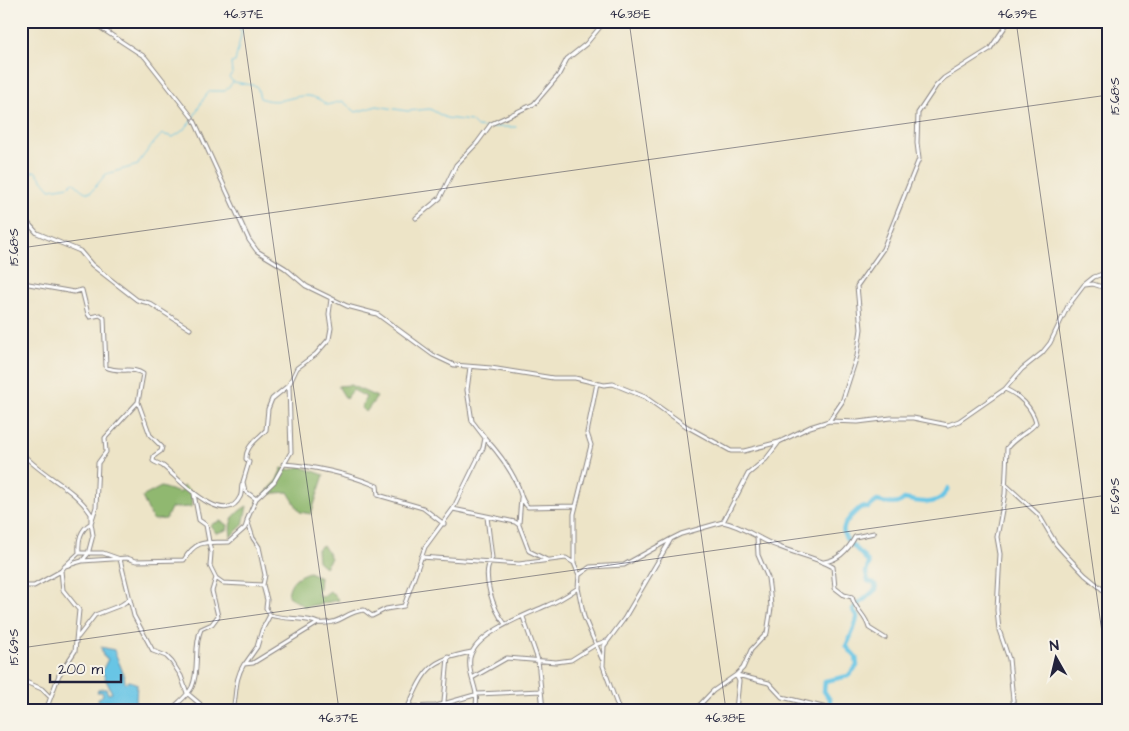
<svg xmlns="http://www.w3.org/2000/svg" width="1129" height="731" font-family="'Architects Daughter',sans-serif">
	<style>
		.forest { fill: #90b86f; stroke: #596d55 }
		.water { fill: #67c5e5; stroke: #447490 }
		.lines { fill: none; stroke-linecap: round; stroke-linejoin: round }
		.stream { stroke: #67c5e5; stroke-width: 1 }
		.river { stroke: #67c5e5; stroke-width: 4.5 }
		.minor-casing { stroke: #888381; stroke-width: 5 }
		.minor { stroke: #fff; stroke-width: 3 }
		.ticks { fill: none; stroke: #22223b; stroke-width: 1; stroke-opacity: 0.45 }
		.neatline { fill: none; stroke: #22223b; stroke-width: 2 }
		.ticks-label { font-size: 12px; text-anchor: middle; fill: #22223b }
	</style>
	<rect width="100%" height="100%" fill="#f7f3e8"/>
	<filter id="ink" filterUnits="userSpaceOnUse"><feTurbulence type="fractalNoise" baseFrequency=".02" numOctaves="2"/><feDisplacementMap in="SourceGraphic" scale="10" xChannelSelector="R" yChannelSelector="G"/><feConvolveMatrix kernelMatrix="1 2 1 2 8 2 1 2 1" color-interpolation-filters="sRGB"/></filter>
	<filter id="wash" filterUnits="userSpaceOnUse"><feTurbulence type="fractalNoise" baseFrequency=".0096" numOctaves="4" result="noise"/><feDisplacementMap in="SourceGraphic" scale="20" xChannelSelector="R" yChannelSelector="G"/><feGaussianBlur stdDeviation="1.12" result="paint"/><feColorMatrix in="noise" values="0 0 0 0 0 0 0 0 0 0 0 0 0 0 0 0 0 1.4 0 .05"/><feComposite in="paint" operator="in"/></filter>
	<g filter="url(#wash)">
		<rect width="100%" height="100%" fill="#ede4c7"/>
		<path class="forest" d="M 350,385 L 377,397 L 366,412 L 361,408 L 366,397 L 353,390 L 346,399 L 338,386 Z
			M 299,466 L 324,475 L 311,514 L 300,512 L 288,492 L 265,494 L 276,482 L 282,468 C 287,470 294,471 299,466 Z
			M 183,486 C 193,490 192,497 191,507 L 171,508 L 166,519 L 153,520 L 142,497 L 161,487 L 180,493 Z
			M 247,506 L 243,525 L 231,536 C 228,520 234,514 247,506 Z
			M 220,521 L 228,525 L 227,530 L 216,533 L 210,525 Z
			M 323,545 L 331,558 L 325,567 L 318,561 L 317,549 Z
			M 309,572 L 320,577 L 318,596 L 322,597 L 330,591 L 339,600 L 305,607 L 288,596 C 289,582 296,576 309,572 Z"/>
		<path class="water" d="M 101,647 L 114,650 L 124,675 L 125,683 L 130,681 L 137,684 L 136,701 L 130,706 L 132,710 L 112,710 L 97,700 L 103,695 L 102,692 L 97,692 L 99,689 L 106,689 L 108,694 L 112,693 L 102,671 L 108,659 L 103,656 Z"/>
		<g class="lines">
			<path class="stream" d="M 234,82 L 257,86 L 260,98 C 286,109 302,83 327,105 L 342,101 L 356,112 L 377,106 L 407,111 L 430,109 L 446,118 L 471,121 L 477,127 L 486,128
				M 491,127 L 516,127
				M 21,176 L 35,171 L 50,189 L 69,186 L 73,182 C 79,186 83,194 91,192 L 106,174 L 138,165 C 138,161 158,138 162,134 L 173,137 C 197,124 195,106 210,91 L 225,91 L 233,82 L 229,77 L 232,74 L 231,63 L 235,62 L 242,31 L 239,29 L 245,21"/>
			<path class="river" d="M 830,710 L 830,700 L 824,691 L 825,681 L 848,676 L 857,666 L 856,657 L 846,646 C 849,641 858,620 857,616 C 855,614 853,612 853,609 L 876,589 L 875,584 L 868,581 L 866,572 L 869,564 C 853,538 825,537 861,507 L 868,508 L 877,501 C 888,503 896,507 904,499 C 922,502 939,508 948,488"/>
		</g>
	</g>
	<g filter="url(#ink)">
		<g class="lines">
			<defs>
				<path id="minor" d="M 90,21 L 145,57 L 192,117
					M 194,120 L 249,240 L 257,251 L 285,268 L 306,286 L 347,306 L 377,314 L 433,355 L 454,365 L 491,368 L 553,378 L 575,378 L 604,385 L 613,384 L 645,397 L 686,426 L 731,451 L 744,451 L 779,442
					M 21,204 L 28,223 L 37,233 L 80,251 L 92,265 L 137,300 L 149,303 L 190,329
					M 416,218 L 440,198 L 456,165 L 477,143 L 491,124 L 534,104 L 558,76 L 567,59 L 586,44 L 605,21
					M 1085,285 L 1093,284 L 1108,289
					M 21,289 L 23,283 L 74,292 L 82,290 L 88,314 L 90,317 L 100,315 L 104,318 L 106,367 C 119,374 133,366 143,374 L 138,402 L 105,438 L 106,452 L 98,463 L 96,507 L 91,523 L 93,535 L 88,554 L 82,561
					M 1005,389 C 1019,395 1032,407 1036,423 C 1028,433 1015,437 1007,448 L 1005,494 L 997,537 L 1000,554 L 997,610 L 999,630 L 1009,659 L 1014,710
					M 138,402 L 150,435 L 162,447 L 161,451 L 154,456 L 153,461 C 156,463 160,464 163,466 C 177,477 224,530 240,497 C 242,494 241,488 242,485
					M 829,421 L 842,402 L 857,356 L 861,329 L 857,286 L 883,249 L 919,159 L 917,143 L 918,113 L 936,86 L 944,78 L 990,49 L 1009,21
					M 485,438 C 498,452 510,468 518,486 C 521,494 521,501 528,507 L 576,506
					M 21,452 C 41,476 74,487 91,514 L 91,523 C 80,530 78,540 79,553 L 67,564
					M 283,464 C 313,466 349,474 377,486 L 378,495 L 423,508 L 444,524
					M 1005,484 L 1039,515 L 1056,544 L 1065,554 L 1085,575 L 1108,594
					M 256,499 L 274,482 L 291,452 L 289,386
					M 453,509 L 515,522 L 519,525 L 529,551 L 547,560
					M 487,517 L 492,558 C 480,575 494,610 505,624
					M 723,522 C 743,526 758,539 777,546 C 795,554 815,557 833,567 L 835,588 L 844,595 L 852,597 C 855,610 866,615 869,628 L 885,638
					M 519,524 L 521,498
					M 79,553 L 103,553 L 120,559 L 134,616 L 153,651 L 166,656 L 172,662 L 181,676 L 187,693 L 200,704 L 200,710
					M 421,557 L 519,564 L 566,558 L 574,563 L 579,575
					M 824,562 C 839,560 848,550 855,537 L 874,533
					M 574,563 L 574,514 L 591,445 L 587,433 L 597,383
					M 21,577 L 24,587
					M 216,578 L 223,583 L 263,585
					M 21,586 L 34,586 L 61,571 L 65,566 L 82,561 L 127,558 L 136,561 L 184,560 C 197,538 207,543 229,542 L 245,528 L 247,522
					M 578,588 L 584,617 L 602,659
					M 270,615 C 285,620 307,617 318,623
					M 523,617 L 538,660 L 543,710
					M 78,637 L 95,615 L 121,605 L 130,599
					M 245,664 L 257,647 L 262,630 L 270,615 L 266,608 L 267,600 L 263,585 L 265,575 L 259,547 L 253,538 L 247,520 L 256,499 L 245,491 L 243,482 L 249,462 L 246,459 C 246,445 258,439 266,430 L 268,409 L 272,399 L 289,385 L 297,368 L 316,354 L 329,339 L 331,328 L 329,314 L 331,299
					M 737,675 L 769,683 L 782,697 L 835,710
					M 472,678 L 507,658 L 556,662 L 571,660 L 595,645 L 606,641
					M 21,680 L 42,689 L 49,696
					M 444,702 L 448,657
					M 408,707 L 436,706 L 478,694 L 541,691
					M 46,710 L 59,675 L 75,651 L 79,610 L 63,590 L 61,571
					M 171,710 C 177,703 187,697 192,687 C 200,669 193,648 201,629 L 212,624 L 218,616 L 212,591 L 216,578 L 210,566 L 211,553 L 206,525 L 199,520 L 194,494
					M 233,710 C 237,693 234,680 244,664 L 253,663 L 318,623 C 342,625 344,612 364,610 L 372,616 L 386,609 L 404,606 L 425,547 L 453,509 L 483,448 L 485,438 L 472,421 L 467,390 L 470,367
					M 398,710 L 408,707 C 425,669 429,660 472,652
					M 475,710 C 481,690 467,678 470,658 C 475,633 528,614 548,605 C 559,601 569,594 578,588 L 579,575 L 590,567 L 624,565 L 671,539
					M 619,710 L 603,666 L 604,646 L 624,619 L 671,539 L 681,534 L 723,522 L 748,474 L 766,459 L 779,442 L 810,427 L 829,421 L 858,422 L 891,418 L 913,418 L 948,425 L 959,421 L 1005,389 L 1022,369 L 1042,353 L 1050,343 L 1068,306 L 1084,285 L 1094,277 L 1108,272
					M 695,710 L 713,691 L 736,675 L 743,668 L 751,650 L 767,633 L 771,608 L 770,594 L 768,578 L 758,555 L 757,537
					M 736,710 L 739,681 L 736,675"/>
			</defs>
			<use href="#minor" class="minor-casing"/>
			<use href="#minor" class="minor"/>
		</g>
	</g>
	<path class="ticks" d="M 242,21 L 339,710M 629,21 L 726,710M 1016,21 L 1108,675M 21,248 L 1108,95M 21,648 L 1108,495"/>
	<rect width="1129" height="731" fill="none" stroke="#f7f3e8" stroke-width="55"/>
	<g transform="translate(1056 658) rotate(352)" stroke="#f7f3e8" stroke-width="4" paint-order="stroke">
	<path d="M0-4L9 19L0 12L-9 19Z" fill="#22223b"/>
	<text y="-8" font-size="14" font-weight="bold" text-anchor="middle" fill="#22223b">N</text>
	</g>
	<path d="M50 674v8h71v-8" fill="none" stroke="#22223b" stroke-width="2.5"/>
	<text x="58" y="674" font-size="15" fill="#22223b" stroke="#f7f3e8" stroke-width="4" paint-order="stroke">200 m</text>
	<rect x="28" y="28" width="1074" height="676" class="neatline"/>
	<g class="ticks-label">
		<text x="243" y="18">46.37°E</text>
		<text x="630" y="18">46.38°E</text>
		<text x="1017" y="18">46.39°E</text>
		<text transform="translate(1115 96) rotate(-90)" y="4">15.68°S</text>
		<text transform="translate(14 247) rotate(-90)" y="4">15.68°S</text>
		<text transform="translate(1115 496) rotate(-90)" y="4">15.69°S</text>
		<text transform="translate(14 647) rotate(-90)" y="4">15.69°S</text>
		<text x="338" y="722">46.37°E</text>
		<text x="725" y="722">46.38°E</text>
	</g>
</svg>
